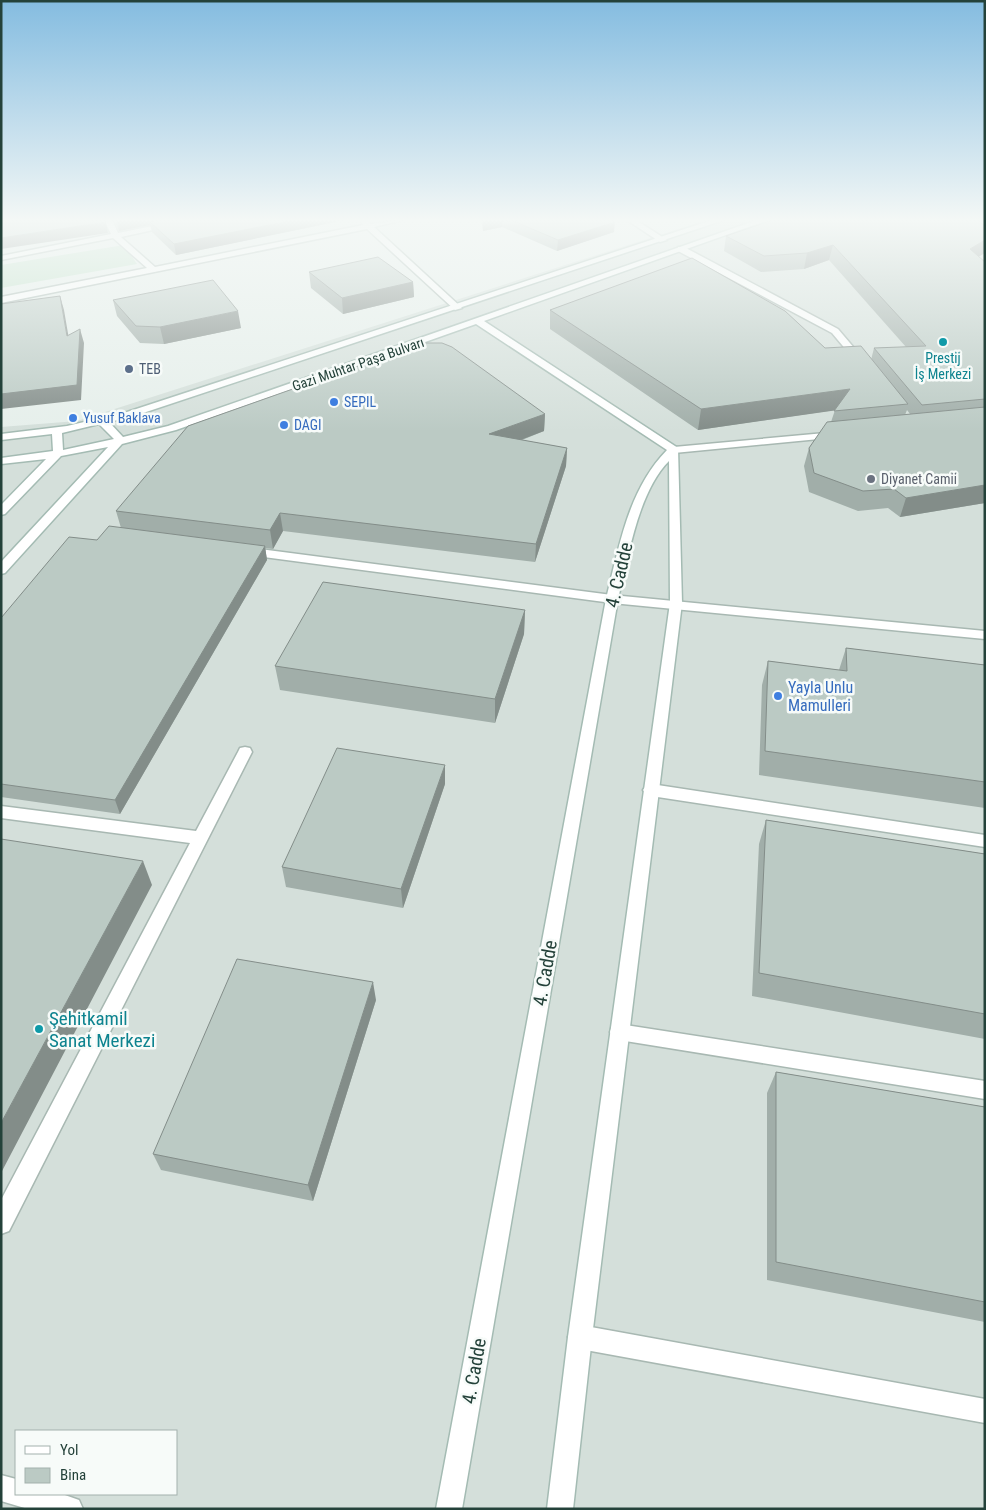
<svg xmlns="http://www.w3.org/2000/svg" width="986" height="1510" font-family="'Roboto Condensed',sans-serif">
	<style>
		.built { fill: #d4dfda; fill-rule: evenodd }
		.green { fill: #bfe0c8 }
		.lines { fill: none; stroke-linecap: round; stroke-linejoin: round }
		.street-casing { stroke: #a8b8b2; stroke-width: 3 }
		.secondary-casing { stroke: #a4bbb3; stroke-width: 3 }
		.street { fill: #fff; fill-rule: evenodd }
		.secondary { fill: #fff; fill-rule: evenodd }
		.wall { fill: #a1aea9; fill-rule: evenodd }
		.shaded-wall { fill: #838d89 }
		.building { fill: #bbcac4; stroke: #838d89 }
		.culture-dot { fill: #0f9aa8; stroke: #f7fbf9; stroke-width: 2 }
		.service-dot { fill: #5c6f8a; stroke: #f7fbf9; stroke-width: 2 }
		.shop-dot { fill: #3f7fe0; stroke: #f7fbf9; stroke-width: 2 }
		.worship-dot { fill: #6b7280; stroke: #f7fbf9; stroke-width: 2 }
		.labels { text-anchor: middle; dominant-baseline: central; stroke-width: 5; stroke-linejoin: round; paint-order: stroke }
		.far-culture-label { font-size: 14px; fill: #0d838f; stroke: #f7fbf9 }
		.far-street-label { font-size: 14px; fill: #24423a; stroke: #f7fbf9 }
		.far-service-label { font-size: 14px; fill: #4e5e75; stroke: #f7fbf9; text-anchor: start }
		.far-shop-label { font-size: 14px; fill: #366cbe; stroke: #f7fbf9; text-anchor: start }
		.far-worship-label { font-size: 14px; fill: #5b616d; stroke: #f7fbf9; text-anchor: start }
		.shop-label { font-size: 16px; fill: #366cbe; stroke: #f7fbf9; text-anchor: start }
		.near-street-label { font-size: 19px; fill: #24423a; stroke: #f7fbf9 }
		.near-culture-label { font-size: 19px; fill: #0d838f; stroke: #f7fbf9; text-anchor: start }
	</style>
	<rect width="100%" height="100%" fill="#e6efeb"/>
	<path class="built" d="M 706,220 L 985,220 L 985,1509 L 1,1509 L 1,427 L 77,421 ZM 16,1431 L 176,1431 L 176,1494 L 16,1494 Z"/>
	<path class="green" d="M 124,245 L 137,264 L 1,288 L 1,265 Z"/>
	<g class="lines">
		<defs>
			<path id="street" d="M 104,220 L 112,220 L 118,233 L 182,220 L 199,220 L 121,237 L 155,267 L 363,225 L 361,220 L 367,220 L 370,224 L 403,220 L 374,227 L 462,308 L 455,310 L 367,229 L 1,303 L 1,297 L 147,268 L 113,238 L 1,260 L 1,256 L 111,234 Z
				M 627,220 L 636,220 L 667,240 L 660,242 Z
				M 678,247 L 684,247 L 838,329 L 866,362 L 858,364 L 832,333 L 678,251 Z
				M 836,432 L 841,435 L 840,437 L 674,453 L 669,450 L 674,447 Z
				M 245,547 L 612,595 L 985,631 L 985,639 L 612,603 L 241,554 L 239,551 L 241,548 Z
				M 245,747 L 250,748 L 252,752 L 9,1231 L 1,1234 L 1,1200 L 190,843 L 1,818 L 1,806 L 196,831 L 238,752 L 240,748 Z
				M 651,784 L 985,835 L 985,847 L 651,796 L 646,794 L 643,790 L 646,786 Z
				M 619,1024 L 985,1081 L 985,1099 L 619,1040 L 612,1038 L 610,1032 L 612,1026 Z
				M 580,1325 L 985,1399 L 985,1423 L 580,1349 L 572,1345 L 568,1337 L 572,1329 Z
				M 1,1475 L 16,1479 L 16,1494 L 62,1494 L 79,1500 L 83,1509 L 28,1509 L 1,1501 Z"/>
			<path id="secondary" d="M 712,220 L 724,220 L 134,416 L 109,422 L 123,437 L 168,426 L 757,220 L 768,220 L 484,321 L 678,448 L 682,603 L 592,1337 L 573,1509 L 547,1509 L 568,1337 L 670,603 L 669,461 C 638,492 628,558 618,599 L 462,1509 L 436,1509 L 606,599 C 619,547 628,490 667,450 L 476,324 L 176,430 L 122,444 L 5,573 L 1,574 L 1,562 L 108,447 L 61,456 L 5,514 L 1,515 L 1,505 L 46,459 L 1,464 L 1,458 L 53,451 L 52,434 L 1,440 L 1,434 L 67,426 L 127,412 ZM 99,424 L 114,439 L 63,450 L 62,433 Z
				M 978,220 L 985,220 L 985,225 Z"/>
		</defs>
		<use href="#street" class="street-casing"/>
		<use href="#secondary" class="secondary-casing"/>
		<use href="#street" class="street"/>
		<use href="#secondary" class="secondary"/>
	</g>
	<path class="wall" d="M 114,220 L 345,220 L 176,255 L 152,232 L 150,225 L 119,231 Z
		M 481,220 L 610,220 L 614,232 L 557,251 L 502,227 L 483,231 Z
		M 726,236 L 979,257 L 985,262 L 985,503 L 900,517 L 888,508 L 858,511 L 809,492 L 804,466 L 809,448 L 831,422 L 835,410 L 698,430 L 550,329 L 550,310 L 825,348 L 871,360 L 874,348 L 906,347 L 829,260 L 804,269 L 761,272 L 724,251 ZM 907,410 L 910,414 L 905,415 Z
		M 309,272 L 413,282 L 414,297 L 343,314 L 311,288 Z
		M 113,300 L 241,328 L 164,344 L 140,343 L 117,316 Z
		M 545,414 L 544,431 L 522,440 L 567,448 L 566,466 L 535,562 L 283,531 L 273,549 L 265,548 L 267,560 L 120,814 L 1,797 L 1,618 L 121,528 L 116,511 Z
		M 525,610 L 524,634 L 495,723 L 280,690 L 275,666 Z
		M 846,648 L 985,665 L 985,808 L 759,775 L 762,685 L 768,661 L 839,670 Z
		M 445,784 L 403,908 L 286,887 L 282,867 Z
		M 766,820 L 985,854 L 985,1039 L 752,996 L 759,844 Z
		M 376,1000 L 313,1201 L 161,1170 L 153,1154 Z
		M 776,1072 L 985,1107 L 985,1322 L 767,1280 L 767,1093 Z"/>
	<path class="shaded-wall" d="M 170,220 L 150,222 L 150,225 L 119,231 L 117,221 Z
		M 294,220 L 345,220 L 176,255 L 174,244 Z
		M 483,220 L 503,220 L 502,227 L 483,231 Z
		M 106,222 L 108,233 L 1,249 L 1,238 Z
		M 615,222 L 614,232 L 557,251 L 558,240 Z
		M 985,240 L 985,253 L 965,265 L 970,249 Z
		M 833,245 L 829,260 L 804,269 L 807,253 Z
		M 413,282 L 414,297 L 343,314 L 342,298 Z
		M 60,296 L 64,310 L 71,351 L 67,336 Z
		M 238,311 L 241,328 L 164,344 L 160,327 Z
		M 80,329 L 84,343 L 81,400 L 1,409 L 1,394 Z
		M 850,389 L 845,409 L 698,430 L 701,409 Z
		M 545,414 L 544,431 L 489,452 L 489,434 Z
		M 567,448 L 566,466 L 535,562 L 536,544 Z
		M 985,485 L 985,503 L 900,517 L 906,498 Z
		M 280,513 L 283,531 L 273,549 L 270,530 Z
		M 265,546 L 267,560 L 120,814 L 115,800 Z
		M 525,610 L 524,634 L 495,723 L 495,699 Z
		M 445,765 L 445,784 L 403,908 L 401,889 Z
		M 143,861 L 152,885 L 1,1173 L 1,1123 Z
		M 373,982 L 376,1000 L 313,1201 L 308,1185 Z"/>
	<path class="building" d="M 1,220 L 105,220 L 106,222 L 1,238 Z
		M 157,220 L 294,220 L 174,244 L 150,222 Z
		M 511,220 L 610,220 L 615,222 L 558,240 Z
		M 773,220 L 977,220 L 985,226 L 985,240 L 970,249 L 985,262 L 985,399 L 922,405 L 874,348 L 926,346 L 833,245 L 807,253 L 764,256 L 726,236 Z
		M 378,257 L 413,282 L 342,298 L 309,272 Z
		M 692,258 L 785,311 L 825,348 L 861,346 L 908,404 L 834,411 L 850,389 L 701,409 L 550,310 Z
		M 213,280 L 238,311 L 160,327 L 136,326 L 113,300 Z
		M 60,296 L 67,336 L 80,329 L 77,385 L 1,394 L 1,304 Z
		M 423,343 L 442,343 L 452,347 L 545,414 L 489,434 L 567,448 L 536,544 L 280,513 L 270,530 L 116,511 L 188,426 Z
		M 985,407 L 985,485 L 906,498 L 894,489 L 863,491 L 814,473 L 809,448 L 827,422 Z
		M 109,526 L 265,546 L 115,800 L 1,784 L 1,618 L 69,537 L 97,540 Z
		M 323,582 L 525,610 L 495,699 L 275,666 Z
		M 846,648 L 985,665 L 985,782 L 765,751 L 768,661 L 847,671 Z
		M 337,748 L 445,765 L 401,889 L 282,867 Z
		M 766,820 L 985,854 L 985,1014 L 759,973 Z
		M 1,839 L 143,861 L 1,1123 Z
		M 237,959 L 373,982 L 308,1185 L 153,1154 Z
		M 776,1072 L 985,1107 L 985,1302 L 776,1262 Z"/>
	<linearGradient id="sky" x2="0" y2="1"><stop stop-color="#84bce0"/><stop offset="0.51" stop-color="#f4f8f6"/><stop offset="1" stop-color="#f4f8f6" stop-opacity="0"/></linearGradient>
	<rect width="986" height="432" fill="url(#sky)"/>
	<g class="culture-dot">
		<circle cx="943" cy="342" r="5"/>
		<circle cx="39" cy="1029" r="5"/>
	</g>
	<circle class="service-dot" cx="129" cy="369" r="5"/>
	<g class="shop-dot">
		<circle cx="334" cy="402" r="5"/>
		<circle cx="73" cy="418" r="5"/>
		<circle cx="284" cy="425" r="5"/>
		<circle cx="778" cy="696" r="5"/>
	</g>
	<circle class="worship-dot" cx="871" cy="479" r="5"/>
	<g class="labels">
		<g class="far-culture-label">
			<text x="943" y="358">Prestij<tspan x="943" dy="16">İş Merkezi</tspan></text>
		</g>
		<g class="far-street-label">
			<text transform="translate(358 364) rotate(-19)">Gazi Muhtar Paşa Bulvarı</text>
		</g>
		<g class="far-service-label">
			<text x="139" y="369">TEB</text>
		</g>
		<g class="far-shop-label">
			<text x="344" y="402">SEPIL</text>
			<text x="83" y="418">Yusuf Baklava</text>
			<text x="294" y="425">DAGI</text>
		</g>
		<g class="far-worship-label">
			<text x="881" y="479">Diyanet Camii</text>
		</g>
		<g class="shop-label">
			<text x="788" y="687">Yayla Unlu<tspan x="788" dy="18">Mamulleri</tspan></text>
		</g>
		<g class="near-street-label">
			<text transform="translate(619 575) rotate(-77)">4. Cadde</text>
			<text transform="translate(545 973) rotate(-80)">4. Cadde</text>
			<text transform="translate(474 1371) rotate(-80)">4. Cadde</text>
		</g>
		<g class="near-culture-label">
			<text x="49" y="1018">Şehitkamil<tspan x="49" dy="22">Sanat Merkezi</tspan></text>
		</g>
	</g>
	<rect width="986" height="1510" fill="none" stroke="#24423a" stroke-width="5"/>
	<rect x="15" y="1430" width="162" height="65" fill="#f7fbf9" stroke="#a3b1ad"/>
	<rect x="25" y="1446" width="25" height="8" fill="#ffffff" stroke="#a3b1ad"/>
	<text x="60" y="1455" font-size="15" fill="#24423a">Yol</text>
	<rect x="25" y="1468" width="25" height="15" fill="#bbcac4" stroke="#a3b1ad"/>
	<text x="60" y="1480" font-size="15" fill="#24423a">Bina</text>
</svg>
